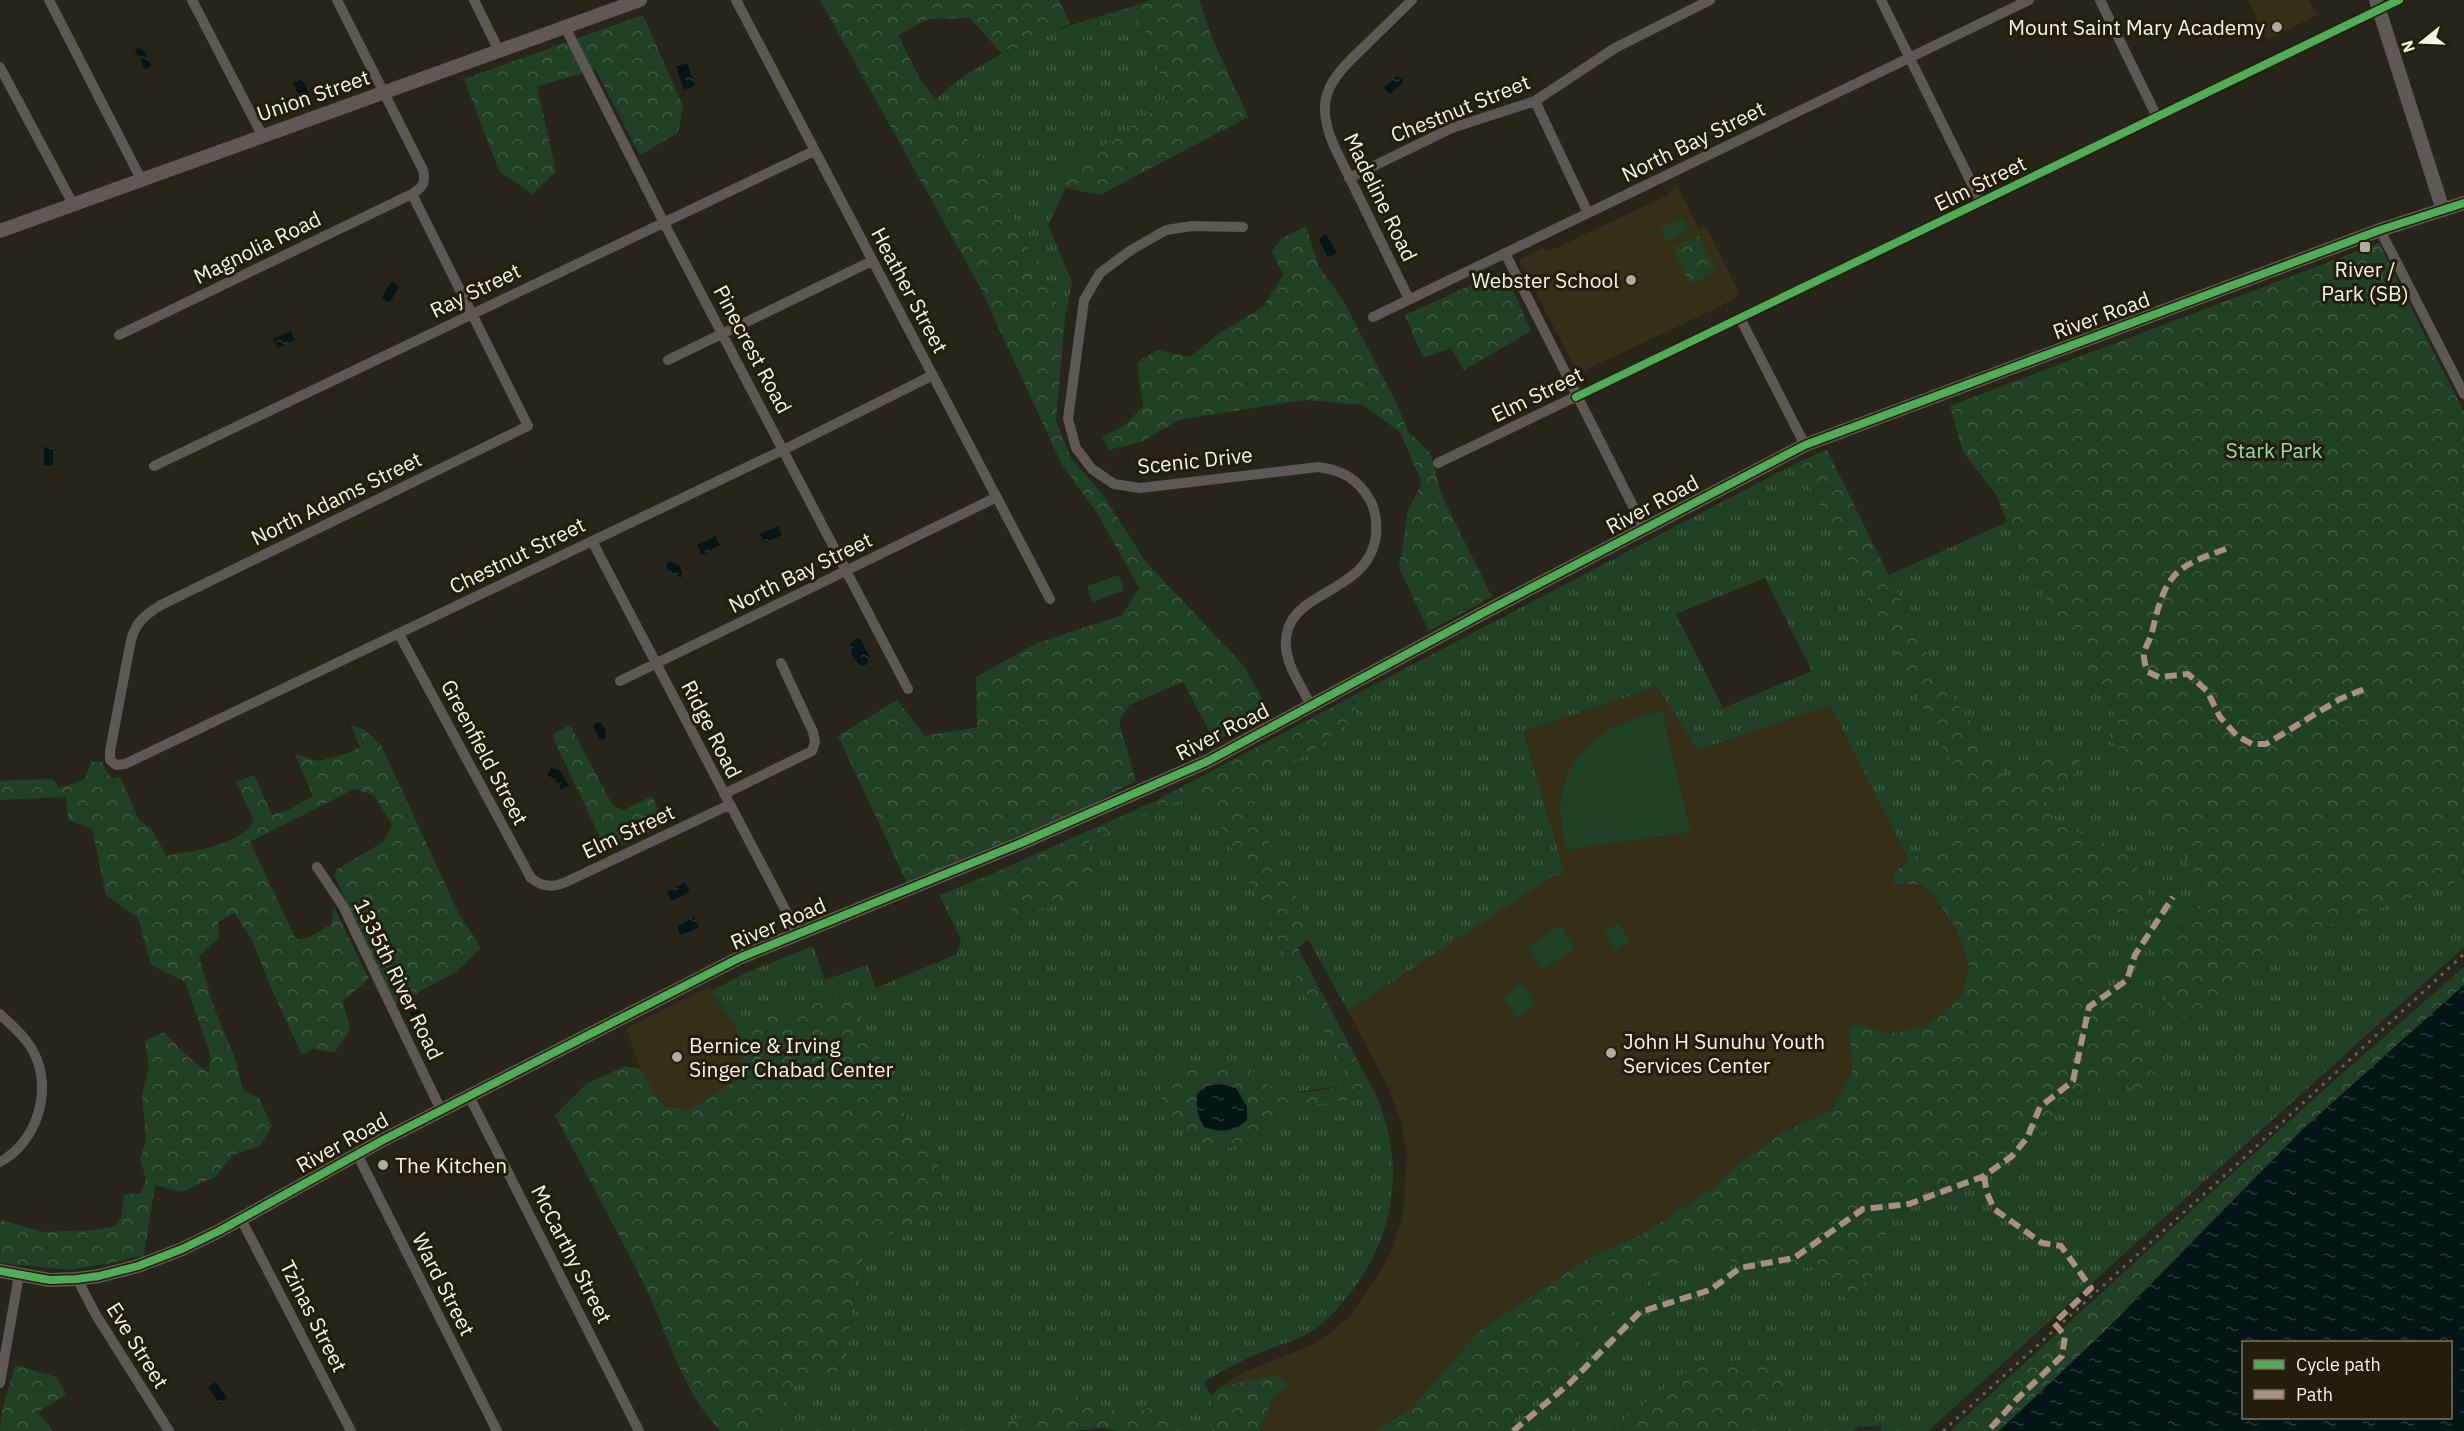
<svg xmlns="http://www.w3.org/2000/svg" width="2464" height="1431" font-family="'IBM Plex Sans',sans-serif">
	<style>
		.built { fill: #362f17 }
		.grass { fill: url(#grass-tufts); fill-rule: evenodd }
		.forest { fill: url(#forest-crowns) }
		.pitch { fill: #204127 }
		.water { fill: url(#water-ripples); fill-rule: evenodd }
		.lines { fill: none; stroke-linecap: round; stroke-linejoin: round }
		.street { stroke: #5e5754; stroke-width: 10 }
		.secondary { stroke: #605855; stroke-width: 14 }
		.rail { stroke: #66615b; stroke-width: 3; stroke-dasharray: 3 6; stroke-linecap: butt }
		.quiet { stroke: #ac8f84; stroke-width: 6; stroke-dasharray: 12 6; stroke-linecap: butt }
		.cycleway-casing { stroke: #231e0b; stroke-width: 11 }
		.cycleway { stroke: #51ab58; stroke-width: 8 }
		.poi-dot { fill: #aeab9f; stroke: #231e0b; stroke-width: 2 }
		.labels { text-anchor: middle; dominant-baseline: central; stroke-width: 6; stroke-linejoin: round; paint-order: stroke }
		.poi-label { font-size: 21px; fill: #f6f3e7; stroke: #231e0b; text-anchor: start }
		.street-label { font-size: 21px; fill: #f6f3e7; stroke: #231e0b }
		.park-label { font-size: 21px; fill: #99d9a6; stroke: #231e0b }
	</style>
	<defs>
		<pattern id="grass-tufts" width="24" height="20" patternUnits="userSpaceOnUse" patternTransform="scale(1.5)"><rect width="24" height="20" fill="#204127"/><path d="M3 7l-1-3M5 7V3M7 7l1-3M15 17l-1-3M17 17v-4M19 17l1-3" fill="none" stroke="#415d46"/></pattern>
		<pattern id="forest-crowns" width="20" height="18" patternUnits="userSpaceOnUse" patternTransform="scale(1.5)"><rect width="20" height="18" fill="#204127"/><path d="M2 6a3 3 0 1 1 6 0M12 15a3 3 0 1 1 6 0" fill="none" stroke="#415d46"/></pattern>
		<pattern id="water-ripples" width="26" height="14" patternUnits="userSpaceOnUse" patternTransform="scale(1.5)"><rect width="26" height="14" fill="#051515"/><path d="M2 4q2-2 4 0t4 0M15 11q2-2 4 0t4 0" fill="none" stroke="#2a3837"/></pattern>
	</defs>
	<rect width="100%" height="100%" fill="#27241a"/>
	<path class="built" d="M 2248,0 L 2309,0 L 2317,15 L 2267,40 Z
		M 1677,184 L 1699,229 L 1706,226 L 1740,294 L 1721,306 L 1579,373 L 1574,366 L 1519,260 L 1542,248 L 1550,251 L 1668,195 L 1673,186 Z
		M 1657,687 L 1698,750 L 1830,704 L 1910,862 L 1894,872 L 1894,884 L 1919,884 L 1933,895 L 1956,929 L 1969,966 L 1961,997 L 1929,1026 L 1888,1034 L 1858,1024 L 1853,1069 L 1832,1110 L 1782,1133 L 1733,1168 L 1715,1186 L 1643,1234 L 1589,1258 L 1480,1330 L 1412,1408 L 1375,1431 L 1260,1431 L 1272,1399 L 1289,1385 L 1240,1384 L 1221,1387 L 1237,1375 L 1317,1343 L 1348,1318 L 1378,1276 L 1390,1254 L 1403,1215 L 1407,1158 L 1402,1123 L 1388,1087 L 1348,1011 L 1553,876 L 1565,874 L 1523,731 Z
		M 709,986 L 735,1026 L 744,1075 L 690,1111 L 664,1107 L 640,1069 L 626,1028 Z"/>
	<path class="grass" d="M 1128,8 L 1149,37 L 1167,99 L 1109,143 L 1062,169 L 1066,188 L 1048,225 L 1072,282 L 1065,319 L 1005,202 L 991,168 L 936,99 C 987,51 1061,27 1128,8 Z
		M 1798,462 L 1973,806 L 1935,843 L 1910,862 L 1830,705 L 1698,750 L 1657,687 L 1523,731 L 1565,874 L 1553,876 L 1348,1011 L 1308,939 L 1310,929 L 1302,907 L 1256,817 L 1250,794 L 1257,784 L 1320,747 L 1355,704 L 1351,697 ZM 1765,578 L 1812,671 L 1723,708 L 1676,614 Z
		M 2007,522 L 2050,607 L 2115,714 L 2108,737 L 2128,759 L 2131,801 L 2163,820 L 2206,893 L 2197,915 L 2159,934 L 2222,1004 L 2257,966 L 2304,933 L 2452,885 L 2464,875 L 2464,947 L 1928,1431 L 1881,1431 L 1881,1426 L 1858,1427 L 1854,1431 L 1749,1431 L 1788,1387 L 1777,1361 L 1736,1363 L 1703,1360 L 1609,1431 L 1510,1431 L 1511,1421 L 1560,1379 L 1562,1355 L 1654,1276 L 1707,1252 L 1752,1269 L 1814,1267 L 1872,1277 L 1889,1223 L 1906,1204 L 1991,1162 L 2023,1161 L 2056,1109 L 2118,1079 L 2149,1098 L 2100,999 L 2101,953 L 2090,926 L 2117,912 L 2146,916 L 2131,854 L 2062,826 L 2041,806 L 2077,770 L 2063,751 L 2007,780 L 1977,730 L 1942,683 L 1889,575 Z
		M 1196,793 L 1205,795 L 1350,1084 L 1286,1094 L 1273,1091 L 1253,1072 L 1218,1151 C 1251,1141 1264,1141 1280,1108 L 1377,1097 C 1406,1165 1395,1240 1347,1297 C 1335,1312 1324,1324 1307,1334 C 1296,1341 1281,1344 1269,1349 C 1247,1358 1224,1369 1204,1382 L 1211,1396 L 1216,1431 L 1175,1431 L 1173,1420 L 1129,1416 L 1100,1405 L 983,1431 L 755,1431 L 776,1417 L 795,1385 L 820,1381 L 845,1368 L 857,1271 L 871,1242 L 911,1226 L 943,1201 L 938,1163 L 915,1138 L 849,989 L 735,1026 L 711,991 L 748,972 L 813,946 L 825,980 L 867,965 L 876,988 L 957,954 L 961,940 L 939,895 L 987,876 L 1019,918 L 1095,881 L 1087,853 L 1090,840 Z"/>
	<path class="forest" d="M 820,0 L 1059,0 L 1070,24 L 1003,55 L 970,18 L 929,19 L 898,35 L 921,81 L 991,168 L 1005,202 L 1065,319 L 1056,421 L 1071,458 L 1104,496 L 1145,561 L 1244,666 L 1270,712 L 1215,742 L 1183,682 L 1129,705 L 1119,722 L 1136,781 L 1078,811 L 907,883 L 838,736 L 897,700 L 925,736 L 977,727 L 976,677 L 1037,643 L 1122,615 L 1139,588 L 1099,516 L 1061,463 L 980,287 Z
		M 1150,0 L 1199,0 L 1211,35 L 1248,117 L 1100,195 L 1066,188 L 1062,169 L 1109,143 L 1167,99 L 1149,37 L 1128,8 Z
		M 643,15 L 683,106 L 678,133 L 640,155 L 596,70 L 537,86 L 556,172 L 532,194 L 499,171 L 464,79 Z
		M 1306,226 L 1318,265 L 1344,302 L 1396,402 L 1408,431 L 1430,453 L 1442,496 L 1492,597 L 1429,631 L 1399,568 L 1408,510 L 1422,483 L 1400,432 L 1363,405 L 1304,400 L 1179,420 L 1141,442 L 1109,450 L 1102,437 L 1124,426 L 1143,406 L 1137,363 L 1157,350 L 1190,357 L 1218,334 L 1263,307 L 1283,275 L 1272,251 L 1281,239 Z
		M 1699,236 L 1716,271 L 1690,284 L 1673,248 Z
		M 2379,243 L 2464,412 L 2464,875 L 2452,885 L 2304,933 L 2257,966 L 2222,1004 L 2185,1018 L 2168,1010 L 2159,952 L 2159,934 L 2197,915 L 2206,893 L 2163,820 L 2131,801 L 2128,759 L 2108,737 L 2115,713 L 2050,607 L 2007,522 L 1997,496 L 1963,452 L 1950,406 Z
		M 1502,271 L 1508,279 L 1531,331 L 1464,370 L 1451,348 L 1423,358 L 1405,315 Z
		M 1827,450 L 1942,683 L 1977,730 L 2007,780 L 2063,751 L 2081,753 L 2077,770 L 2041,806 L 2062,826 L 2131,854 L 2154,907 L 2146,916 L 2117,912 L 2090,926 L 2101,953 L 2100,999 L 2134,994 L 2150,1012 L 2135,1040 L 2162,1091 L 2149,1098 L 2117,1079 L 2056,1109 L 2023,1161 L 1991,1162 L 1906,1204 L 1889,1223 L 1872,1277 L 1847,1300 L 1814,1267 L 1752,1269 L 1707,1252 L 1654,1276 L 1562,1354 L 1560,1379 L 1511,1420 L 1510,1431 L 1375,1431 L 1412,1408 L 1480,1330 L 1589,1258 L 1643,1234 L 1715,1186 L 1733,1168 L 1782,1133 L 1832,1110 L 1853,1069 L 1849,1029 L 1858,1024 L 1888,1034 L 1928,1026 L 1961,997 L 1969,966 L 1956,929 L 1933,895 L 1920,884 L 1894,884 L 1894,872 L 1935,843 L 1973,806 L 1798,462 Z
		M 1351,697 L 1357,715 L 1320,747 L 1257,784 L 1250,794 L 1256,817 L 1302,907 L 1310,929 L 1308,939 L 1298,948 L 1377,1097 L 1280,1108 C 1264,1141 1251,1141 1218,1151 C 1196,1142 1191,1137 1175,1119 C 1168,1112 1160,1101 1161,1091 C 1164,1054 1230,1060 1252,1072 C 1265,1079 1269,1093 1286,1093 C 1306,1094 1330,1088 1350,1084 L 1205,795 L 1196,793 L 1090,840 L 1087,853 L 1095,881 L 1074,898 L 1019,918 L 987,876 L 1153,802 Z
		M 351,725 L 363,729 L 381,745 L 458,912 L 481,948 L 456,972 L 392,1006 L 335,877 L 336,870 L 383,842 L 392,825 L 374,795 L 354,789 L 250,842 L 296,939 L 310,937 L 331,924 L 334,907 L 369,979 L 343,1001 L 350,1030 L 335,1052 L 312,1049 L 302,1055 L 272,990 L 252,940 L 234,913 L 218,922 L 219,938 L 199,956 L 213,1005 L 236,1061 L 243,1090 L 259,1098 L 272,1126 L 260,1146 L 233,1155 L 215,1177 L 182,1192 L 155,1185 L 144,1255 L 112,1263 L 70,1270 L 0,1263 L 0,1220 L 44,1232 L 94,1230 L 115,1226 L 121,1218 L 124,1195 L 141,1193 L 146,1178 L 140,1160 L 146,1141 L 142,1094 L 149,1067 L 145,1041 L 164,1032 L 185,1054 L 209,1074 L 210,1053 L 185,982 L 151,965 L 138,918 L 106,895 L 92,829 L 68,820 L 66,797 L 0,800 L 0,781 L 43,779 L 53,780 L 60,788 L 85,779 L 91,762 L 102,762 L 108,774 L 114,779 L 120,777 L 139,820 L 151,828 L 166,856 C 193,850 238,847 254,821 L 236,782 L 254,775 L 272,815 L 290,809 L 313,796 L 295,754 L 319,761 L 348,753 L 360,747 Z
		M 570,725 L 613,806 L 624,810 L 652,796 L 665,824 L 607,852 L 555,742 L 553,734 Z
		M 2464,967 L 2464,985 L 2303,1129 L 2104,1332 L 1999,1431 L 1950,1431 L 2318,1095 Z
		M 849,989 L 915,1138 L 938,1163 L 943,1201 L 911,1226 L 871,1242 L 857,1271 L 845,1368 L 820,1381 L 795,1385 L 776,1417 L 755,1431 L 721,1431 C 681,1391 669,1336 645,1286 C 616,1228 585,1172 555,1115 L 586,1084 L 625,1066 L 640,1069 L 664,1107 L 690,1110 L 744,1075 L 735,1026 Z
		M 1703,1360 L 1736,1363 L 1777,1360 L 1788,1387 L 1749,1431 L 1609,1431 Z
		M 15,1365 L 57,1377 L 66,1395 L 38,1412 L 53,1431 L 0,1431 C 0,1408 10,1387 15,1365 Z
		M 1275,1375 L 1289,1385 L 1272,1399 L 1260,1431 L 1216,1431 L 1211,1396 L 1221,1387 Z
		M 1087,1392 L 1100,1405 L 1129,1416 L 1156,1405 L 1173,1420 L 1175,1431 L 1118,1431 L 1103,1428 L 1074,1431 L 983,1431 Z"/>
	<path class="pitch" d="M 1682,218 L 1689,230 L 1667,242 L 1660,229 Z
		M 1119,575 L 1124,591 L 1092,602 L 1087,586 Z
		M 1662,711 L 1690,832 L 1566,850 C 1563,833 1559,817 1561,800 C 1565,748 1616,720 1662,711 Z
		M 1618,923 L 1630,941 L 1616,950 L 1604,933 Z
		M 1560,926 L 1575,949 L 1542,970 L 1527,947 Z
		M 1522,984 L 1536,1005 L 1517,1018 L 1503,997 Z"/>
	<path class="water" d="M 139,48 L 144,51 L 151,65 L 146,69 L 143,67 L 141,57 L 136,53 L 135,49 Z
		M 687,63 L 695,85 L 684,90 L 676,67 Z
		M 1397,76 L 1403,80 L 1403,83 L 1390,94 L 1384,88 Z
		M 302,79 L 311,97 L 302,102 L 293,83 Z
		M 1324,235 L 1327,236 L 1337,253 L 1328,257 L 1319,240 Z
		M 393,281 L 399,288 L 390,302 L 382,299 L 388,286 Z
		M 291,331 L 295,340 L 278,348 L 273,339 Z
		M 44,446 L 53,447 L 53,465 L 44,465 Z
		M 778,526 L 782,535 L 764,543 L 760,534 Z
		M 715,536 L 720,545 L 702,555 L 697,545 Z
		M 670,561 L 679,566 L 682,572 L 681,578 L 667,570 L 666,564 Z
		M 857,638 L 861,640 L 870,657 L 866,665 L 860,665 C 854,660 850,652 850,644 Z
		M 597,721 C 604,723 608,733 605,739 L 600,740 L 593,726 Z
		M 551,768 L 560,770 L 569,786 L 561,790 L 555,779 L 547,775 Z
		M 684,883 L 689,889 L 689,892 L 671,901 L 667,892 Z
		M 694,917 L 699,927 L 682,935 L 678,932 L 678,926 Z
		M 2464,985 L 2464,1431 L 1999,1431 L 2104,1332 L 2303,1129 ZM 2244,1342 L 2450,1342 L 2450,1418 L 2244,1418 Z
		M 419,1008 L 428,1026 L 419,1030 L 410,1013 Z
		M 1220,1084 L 1236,1088 L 1247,1107 L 1247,1120 C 1235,1132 1219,1133 1204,1127 C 1197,1116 1196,1107 1197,1094 L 1206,1086 Z
		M 216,1382 L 227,1398 L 219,1404 L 208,1387 Z"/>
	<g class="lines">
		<path class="street" d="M 49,0 L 141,179
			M 192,0 L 262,135
			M 337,0 L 423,170 C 426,183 423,187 412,194 L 528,426 L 161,605 C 145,615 136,622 131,640 L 110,751 L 110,760 L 116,765 L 125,764 L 783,450 L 933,375
			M 474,0 L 499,51
			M 736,0 L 1050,599
			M 1881,0 L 1981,202
			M 2100,0 L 2157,117
			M 565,27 L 663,221 L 908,689
			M 0,67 L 73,204
			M 1535,101 L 1588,213
			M 1349,178 L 1452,128 L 1535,101 L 1615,48 L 1710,0
			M 1243,227 L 1192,226 L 1166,230 L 1131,250 L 1100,273 L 1084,300 L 1068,419 L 1076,448 L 1092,469 L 1114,484 L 1140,488 L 1318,467 C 1342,470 1358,479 1370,500 C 1376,511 1377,524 1376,536 C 1368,591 1301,589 1288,629 C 1279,656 1299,682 1311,705
			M 2380,230 L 2464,394
			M 1505,253 L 1644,528
			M 1409,299 L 1335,148 C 1312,98 1330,79 1366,45 C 1381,30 1397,15 1412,0
			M 1373,317 L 2029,0
			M 1740,318 L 1805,445
			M 119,335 L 412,194
			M 668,360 L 872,261
			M 1438,463 L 2399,0
			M 154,466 L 814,151
			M 592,541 L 798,934
			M 399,634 L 531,878 C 543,887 552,888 566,882 L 729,805
			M 620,681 L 997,497
			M 724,794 L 812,751 L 815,742 L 813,732 L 781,663
			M 317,867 L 343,906 L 441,1110
			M 0,1014 C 12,1026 27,1038 34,1053 C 53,1090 37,1142 0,1162
			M 469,1096 L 639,1431
			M 357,1154 L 497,1431
			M 241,1219 L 351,1431
			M 77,1279 L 96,1315 L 169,1431
			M 0,1383 L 19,1275"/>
		<path class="secondary" d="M 2376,0 L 2443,210
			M 0,231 L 640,0
			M 0,1271 L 50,1280 L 77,1279 L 99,1276 L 138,1266 L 182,1249 L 219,1231 L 383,1140 L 739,958 L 1021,843 L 1208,761 L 1483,613 L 1805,445 L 2380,230 L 2464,203"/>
		<path class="rail" d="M 1943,1431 L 2235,1166 L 2464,954"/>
		<path class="quiet" d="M 2226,549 C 2174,567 2166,574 2153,628 C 2149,648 2138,649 2148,672 L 2159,677 L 2188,674 L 2207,691 L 2220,717 L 2237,736 L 2252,744 L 2266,744 L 2340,699 L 2367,688
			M 1984,1176 L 1987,1193 L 1994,1209 L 2042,1243 L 2061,1246 L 2091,1288 L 2054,1323 L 2065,1336 L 2062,1356 L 2017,1399 L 1988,1431
			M 1513,1431 L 1570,1383 L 1640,1312 L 1710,1290 L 1740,1268 L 1794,1258 L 1863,1209 L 1909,1204 L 1984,1176 L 2012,1156 L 2027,1138 L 2040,1107 L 2073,1081 L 2089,1007 L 2127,980 L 2135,955 L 2173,897"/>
		<defs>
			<path id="cycleway" d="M 1576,397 L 2399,0
				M 0,1271 L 50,1280 L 77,1279 L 99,1276 L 138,1266 L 182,1249 L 219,1231 L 383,1140 L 739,958 L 1021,843 L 1208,761 L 1483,613 L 1805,445 L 2380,230 L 2464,203"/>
		</defs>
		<use href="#cycleway" class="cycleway-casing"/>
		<use href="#cycleway" class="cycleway"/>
	</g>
	<g class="poi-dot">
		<circle cx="2277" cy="27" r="6"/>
		<rect x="2359" y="241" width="12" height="12" rx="3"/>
		<circle cx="1631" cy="280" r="6"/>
		<circle cx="1611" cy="1053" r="6"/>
		<circle cx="677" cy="1057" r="6"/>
		<circle cx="383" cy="1165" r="6"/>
	</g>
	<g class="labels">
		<g class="poi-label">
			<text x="2265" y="27" text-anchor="end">Mount Saint Mary Academy</text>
			<text x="2365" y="269" text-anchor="middle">River /<tspan x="2365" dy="24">Park (SB)</tspan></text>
			<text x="1619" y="280" text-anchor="end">Webster School</text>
			<text x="1623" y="1041">John H Sunuhu Youth<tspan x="1623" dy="24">Services Center</tspan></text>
			<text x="689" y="1045">Bernice &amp; Irving<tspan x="689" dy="24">Singer Chabad Center</tspan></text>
			<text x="395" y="1165">The Kitchen</text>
		</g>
		<g class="street-label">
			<text transform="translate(313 95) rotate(-19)">Union Street</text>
			<text transform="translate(1460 108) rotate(-22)">Chestnut Street</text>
			<text transform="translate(1693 141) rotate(-26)">North Bay Street</text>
			<text transform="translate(1980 183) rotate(-26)">Elm Street</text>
			<text transform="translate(1381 197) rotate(64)">Madeline Road</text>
			<text transform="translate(257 247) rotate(-26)">Magnolia Road</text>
			<text transform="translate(475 290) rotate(-26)">Ray Street</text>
			<text transform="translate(910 290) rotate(62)">Heather Street</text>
			<text transform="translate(2101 315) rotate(-20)">River Road</text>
			<text transform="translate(753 349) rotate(62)">Pinecrest Road</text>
			<text transform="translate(1537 394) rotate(-26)">Elm Street</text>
			<text transform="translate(1195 460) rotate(-6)">Scenic Drive</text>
			<text transform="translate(336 498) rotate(-26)">North Adams Street</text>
			<text transform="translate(1652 504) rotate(-28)">River Road</text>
			<text transform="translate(517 555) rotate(-26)">Chestnut Street</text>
			<text transform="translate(800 572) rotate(-26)">North Bay Street</text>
			<text transform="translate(712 729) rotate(63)">Ridge Road</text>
			<text transform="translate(1222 731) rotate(-27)">River Road</text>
			<text transform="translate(485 752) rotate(62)">Greenfield Street</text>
			<text transform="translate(628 831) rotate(-25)">Elm Street</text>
			<text transform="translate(778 923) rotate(-23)">River Road</text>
			<text transform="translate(399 979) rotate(64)">1335th River Road</text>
			<text transform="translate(342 1142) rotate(-29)">River Road</text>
			<text transform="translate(572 1254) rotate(63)">McCarthy Street</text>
			<text transform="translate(444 1284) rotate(63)">Ward Street</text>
			<text transform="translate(314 1316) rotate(63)">Tzinas Street</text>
			<text transform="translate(138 1345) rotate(58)">Eve Street</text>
		</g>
		<g class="park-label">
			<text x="2274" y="450">Stark Park</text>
		</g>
	</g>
	<rect x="2242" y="1341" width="210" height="78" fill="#231e0b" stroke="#777363" stroke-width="1.5"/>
	<rect x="2254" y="1360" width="30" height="9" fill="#51ab58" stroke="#777363" stroke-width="1.5"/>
	<text x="2296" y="1371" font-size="18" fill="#f6f3e7">Cycle path</text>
	<rect x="2254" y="1390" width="30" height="9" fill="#ac8f84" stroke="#777363" stroke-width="1.5"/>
	<text x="2296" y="1401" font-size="18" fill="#f6f3e7">Path</text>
	<g transform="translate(2422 42) rotate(252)" stroke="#231e0b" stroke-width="4.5" paint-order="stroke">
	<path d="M0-4.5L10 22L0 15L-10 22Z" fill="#f6f3e7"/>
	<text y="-9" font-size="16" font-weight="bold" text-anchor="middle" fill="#f6f3e7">N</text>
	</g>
</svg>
